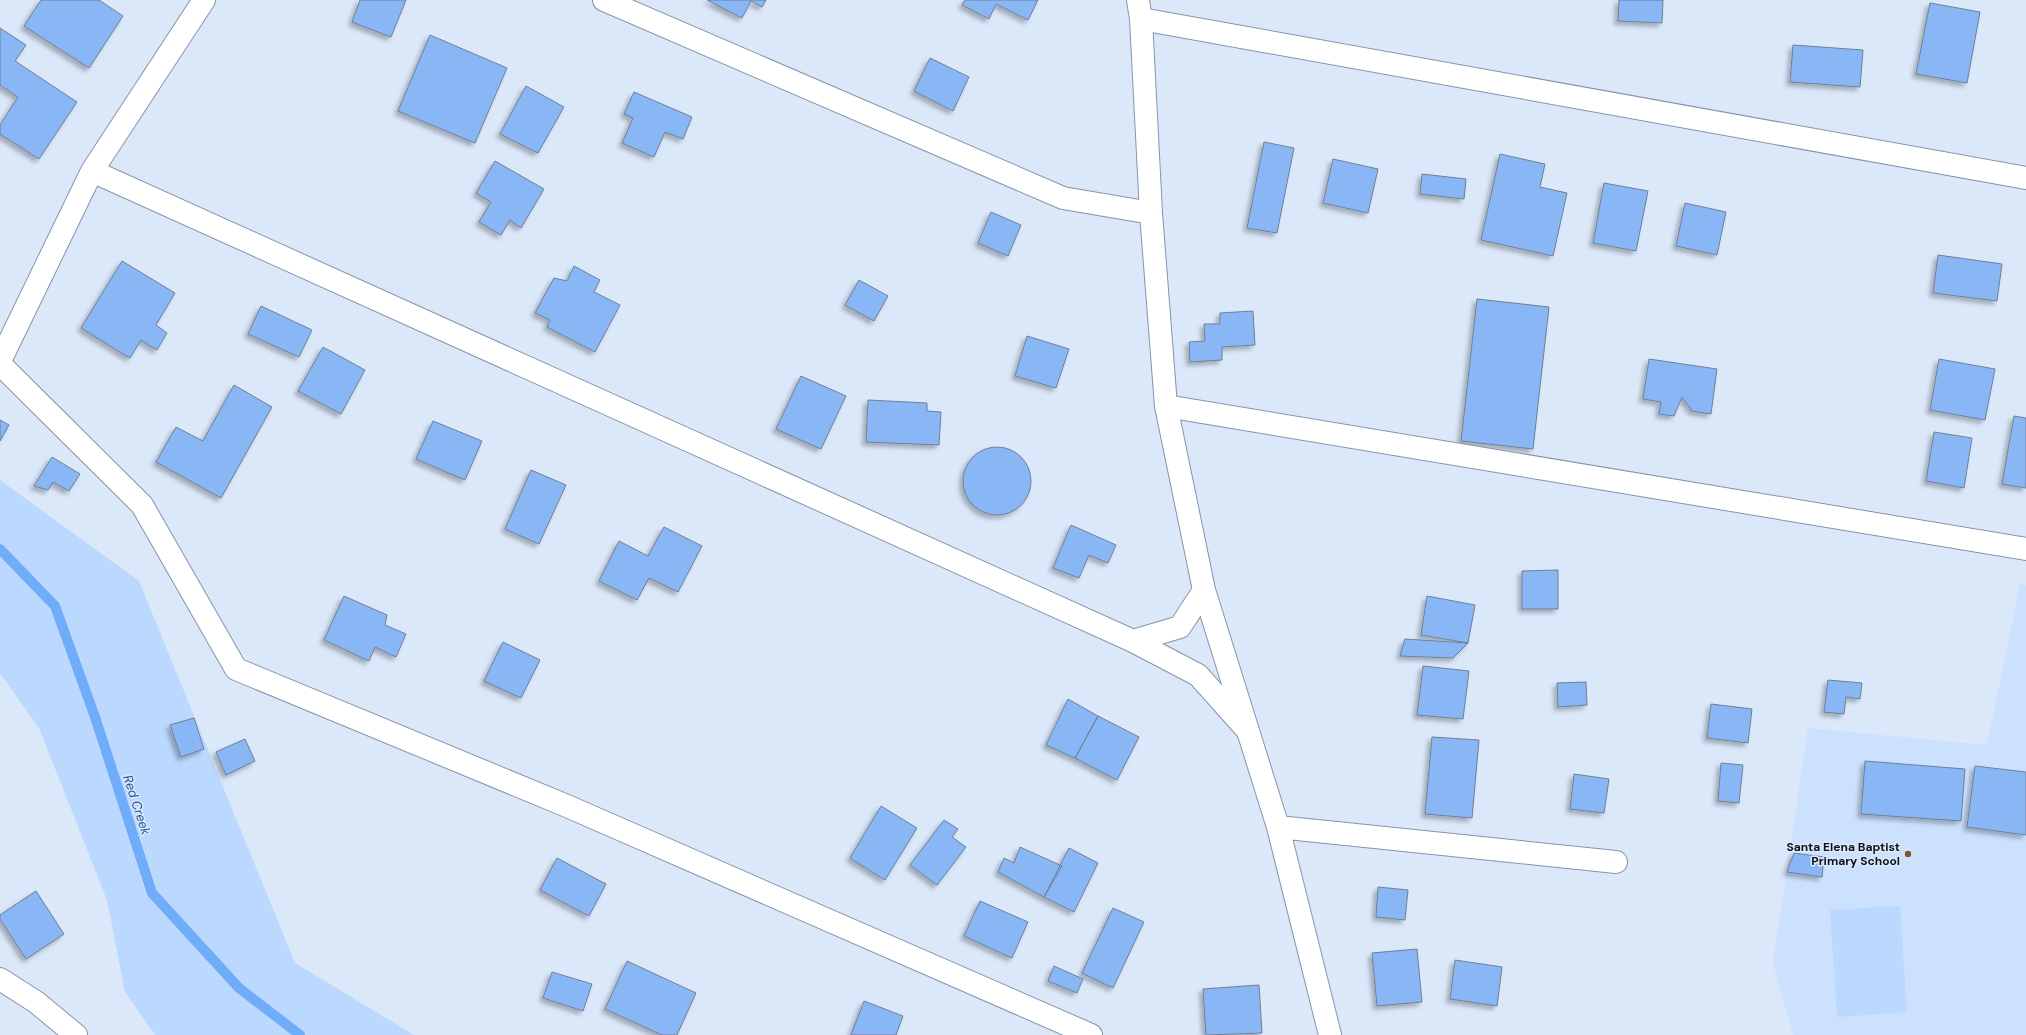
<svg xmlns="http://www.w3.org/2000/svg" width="2026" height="1035" font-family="'DM Sans',sans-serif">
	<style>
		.built { fill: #cbe1fe }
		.green { fill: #bbd8ff }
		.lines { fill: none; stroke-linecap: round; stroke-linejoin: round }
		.stream { stroke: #71acf8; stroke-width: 10 }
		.building { fill: #89b7f5; stroke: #707f93; filter: url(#shadow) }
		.street-casing { stroke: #8595aa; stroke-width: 24 }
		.street { stroke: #fff; stroke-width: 22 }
		.poi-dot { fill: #775a2e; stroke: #dbe8fa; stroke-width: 1.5 }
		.labels { text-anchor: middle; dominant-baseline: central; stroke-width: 3; stroke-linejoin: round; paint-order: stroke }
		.poi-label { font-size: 12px; font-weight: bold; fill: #0c1219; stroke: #dbe8fa; text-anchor: end }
		.water-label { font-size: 13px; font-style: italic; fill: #1b5397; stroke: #dbe8fa }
	</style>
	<defs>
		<filter id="shadow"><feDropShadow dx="-3.5" dy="3.5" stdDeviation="2" flood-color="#0004"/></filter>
	</defs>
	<rect width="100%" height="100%" fill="#dbe8fa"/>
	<path class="built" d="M 2020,584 L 2026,585 L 2026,1035 L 1793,1035 L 1773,963 L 1808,728 L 1987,745 Z"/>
	<path class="green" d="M 0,480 L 139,581 L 295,963 L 414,1035 L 155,1035 L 125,992 L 107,900 L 39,728 L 0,673 Z
		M 1900,906 L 1907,1012 L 1837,1017 L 1830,910 Z"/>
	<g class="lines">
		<path class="stream" d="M 0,549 L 55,606 L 95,717 L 152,893 L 239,988 L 300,1035"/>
	</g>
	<path class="building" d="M 41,0 L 99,0 L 123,16 L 89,68 L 24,26 Z
		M 360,0 L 406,0 L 391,37 L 352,22 Z
		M 707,0 L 766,0 L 762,7 L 751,1 L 742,18 Z
		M 965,0 L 1038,0 L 1028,20 L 996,4 L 989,19 L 962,5 Z
		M 1619,0 L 1663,0 L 1662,23 L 1618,21 Z
		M 1930,3 L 1980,12 L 1967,83 L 1916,74 Z
		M 0,28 L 26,45 L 15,61 L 77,102 L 39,159 L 0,134 L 0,125 L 18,97 L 0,85 Z
		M 430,35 L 507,68 L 475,143 L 398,111 Z
		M 1793,45 L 1863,50 L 1860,87 L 1790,82 Z
		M 930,58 L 969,77 L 953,111 L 914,91 Z
		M 526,86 L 564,107 L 538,153 L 500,134 Z
		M 634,92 L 692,117 L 683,139 L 665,132 L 654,157 L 622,143 L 633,118 L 624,114 Z
		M 1264,142 L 1294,148 L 1277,233 L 1247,228 Z
		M 1500,154 L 1545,164 L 1540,187 L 1567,193 L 1553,256 L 1481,240 Z
		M 1333,159 L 1378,169 L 1368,213 L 1323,203 Z
		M 495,161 L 544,189 L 521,228 L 510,220 L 501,235 L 479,222 L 491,202 L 476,193 Z
		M 1422,174 L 1466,179 L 1464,199 L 1420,194 Z
		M 1604,183 L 1648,191 L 1636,251 L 1593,243 Z
		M 1685,203 L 1726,212 L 1717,255 L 1676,246 Z
		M 991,212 L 1021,225 L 1008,256 L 978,243 Z
		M 1938,255 L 2002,264 L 1997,301 L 1933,293 Z
		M 122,261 L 175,293 L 156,325 L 167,333 L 157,350 L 141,340 L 130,358 L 81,328 Z
		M 574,266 L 600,280 L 594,292 L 620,305 L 595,352 L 547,327 L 550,320 L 535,313 L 554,278 L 567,281 Z
		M 859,280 L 888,296 L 874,321 L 845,305 Z
		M 1477,299 L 1549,307 L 1533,449 L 1461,441 Z
		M 261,306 L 312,330 L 299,357 L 248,334 Z
		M 1253,311 L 1255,345 L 1222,347 L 1222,360 L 1190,362 L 1189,342 L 1205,341 L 1204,324 L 1220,324 L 1220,313 Z
		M 1027,336 L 1069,349 L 1056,388 L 1015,376 Z
		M 323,347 L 365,370 L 341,414 L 298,391 Z
		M 1649,359 L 1717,369 L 1711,414 L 1692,411 L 1682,397 L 1674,416 L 1659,414 L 1661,402 L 1643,399 Z
		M 1939,359 L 1995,369 L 1985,420 L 1930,410 Z
		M 801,376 L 846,396 L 821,449 L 776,429 Z
		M 234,385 L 272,407 L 221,498 L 156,462 L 176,427 L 203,441 Z
		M 868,400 L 927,403 L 927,411 L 941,412 L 939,445 L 866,442 Z
		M 2014,416 L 2026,418 L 2026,488 L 2002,484 Z
		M 0,420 L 9,425 L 0,441 Z
		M 433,421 L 482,441 L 465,480 L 416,459 Z
		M 1934,432 L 1972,438 L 1964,488 L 1926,481 Z
		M963 481a34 34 0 1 1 68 0a34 34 0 1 1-68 0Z
		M 52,457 L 80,474 L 69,491 L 53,482 L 48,490 L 34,486 Z
		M 531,470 L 566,485 L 539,544 L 505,529 Z
		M 1071,525 L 1116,545 L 1108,563 L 1089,555 L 1079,578 L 1053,568 Z
		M 664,527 L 702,546 L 678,592 L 649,578 L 637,600 L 599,581 L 619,541 L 648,556 Z
		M 1558,570 L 1558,609 L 1522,609 L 1522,571 Z
		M 344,596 L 387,615 L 385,625 L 406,634 L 396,657 L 375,647 L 369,661 L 324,640 Z
		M 1427,596 L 1475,605 L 1468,643 L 1421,635 Z
		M 1405,639 L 1468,643 L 1453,658 L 1400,656 Z
		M 503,642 L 540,660 L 521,698 L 484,681 Z
		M 1423,666 L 1469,671 L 1463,719 L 1417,715 Z
		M 1828,680 L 1862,683 L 1860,699 L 1846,697 L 1844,714 L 1824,712 Z
		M 1586,682 L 1587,705 L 1558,707 L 1557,683 Z
		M 1068,699 L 1098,716 L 1075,758 L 1046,745 Z
		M 1711,704 L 1752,709 L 1748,743 L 1707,738 Z
		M 1098,716 L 1139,737 L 1117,780 L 1075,758 Z
		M 194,718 L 204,749 L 181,757 L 170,725 Z
		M 1432,737 L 1479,740 L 1472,818 L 1425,814 Z
		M 245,739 L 255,761 L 226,775 L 216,752 Z
		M 1865,761 L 1965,769 L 1961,821 L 1861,814 Z
		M 1721,763 L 1743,765 L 1739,803 L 1718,801 Z
		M 1975,766 L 2026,772 L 2026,835 L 1967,827 Z
		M 1574,774 L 1609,779 L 1604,813 L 1570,809 Z
		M 881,806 L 917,828 L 885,880 L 850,858 Z
		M 944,820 L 958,829 L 952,837 L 966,847 L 937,885 L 910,865 Z
		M 1020,847 L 1062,866 L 1044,897 L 998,872 L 1004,858 L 1014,863 Z
		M 1069,848 L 1098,863 L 1074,912 L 1044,897 Z
		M 1794,853 L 1824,857 L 1822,877 L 1787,872 Z
		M 557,858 L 606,884 L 589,916 L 540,890 Z
		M 1378,887 L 1408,890 L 1405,920 L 1376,917 Z
		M 36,891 L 64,934 L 26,959 L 0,919 L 0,915 Z
		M 980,901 L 1028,922 L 1012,958 L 964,936 Z
		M 1113,908 L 1144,922 L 1113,988 L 1082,973 Z
		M 1417,949 L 1422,1002 L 1377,1006 L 1372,953 Z
		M 1455,960 L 1502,967 L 1497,1006 L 1450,999 Z
		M 627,961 L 696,993 L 677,1035 L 662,1035 L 605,1009 Z
		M 1054,966 L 1083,979 L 1077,993 L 1048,981 Z
		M 552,972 L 592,984 L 583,1011 L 543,998 Z
		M 1259,985 L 1262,1033 L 1206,1035 L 1203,989 Z
		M 864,1001 L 903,1016 L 896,1035 L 851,1035 Z"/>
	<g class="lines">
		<defs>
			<path id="street" d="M 604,0 L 1063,198 L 1151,213
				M 1138,0 L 1141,19 L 1151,213 L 1166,406 L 1204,590 L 1278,827 L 1330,1035
				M 1141,19 L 2026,178
				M 92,171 L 1133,641 L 1198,675 L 1248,731
				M 0,361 L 92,171 L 204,0
				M 0,364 L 142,505 L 236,669 L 567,806 L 1091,1035
				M 1166,406 L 2026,549
				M 1133,641 L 1180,627 L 1204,590
				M 1278,827 L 1616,862
				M 0,979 L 36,1002 L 76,1035"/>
		</defs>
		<use href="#street" class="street-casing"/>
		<use href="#street" class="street"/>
	</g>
	<circle class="poi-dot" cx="1908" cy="854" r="4"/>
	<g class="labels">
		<g class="poi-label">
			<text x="1900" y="847">Santa Elena Baptist<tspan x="1900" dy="14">Primary School</tspan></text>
		</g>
		<g class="water-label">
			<text transform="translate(137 805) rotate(72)">Red Creek</text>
		</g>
	</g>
</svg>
